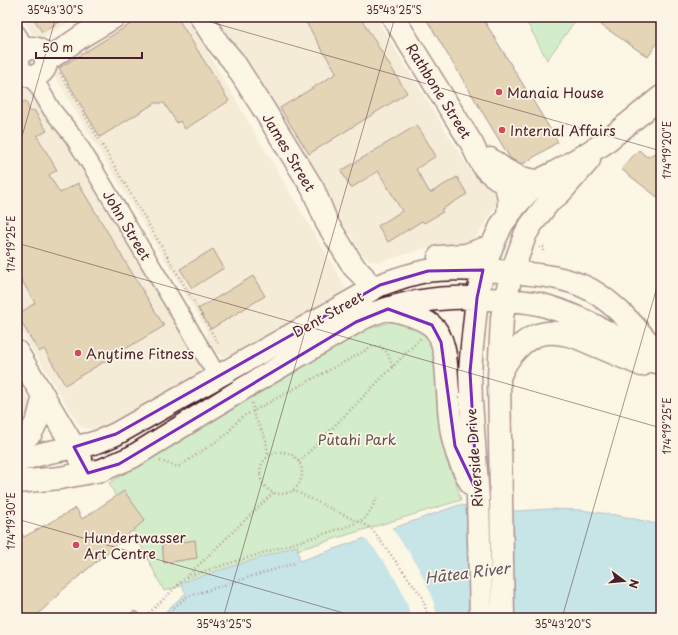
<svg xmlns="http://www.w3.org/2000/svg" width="678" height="635" font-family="'Playpen Sans',sans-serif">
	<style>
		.built { fill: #ecdfc6 }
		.green { fill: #a3dfa6; stroke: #767f68 }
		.water { fill: #88cee9; stroke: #6f889d }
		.pier { fill: #fcf5e5 }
		.building { fill: #c8ad7e; stroke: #4a1f2b }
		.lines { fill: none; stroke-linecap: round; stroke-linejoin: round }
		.lane-casing { stroke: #4a1f2b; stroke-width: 12 }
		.street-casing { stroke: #4a1f2b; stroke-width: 20 }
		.secondary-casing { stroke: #4a1f2b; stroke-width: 25 }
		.path { stroke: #4a1f2b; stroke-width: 2.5; stroke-dasharray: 1 3; stroke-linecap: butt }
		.lane { stroke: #fcf5e5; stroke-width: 9 }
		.street { stroke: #fcf5e5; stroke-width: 17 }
		.secondary { stroke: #fcf5e5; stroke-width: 22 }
		.marked { fill: none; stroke: #7b2cbf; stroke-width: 3; stroke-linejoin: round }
		.ticks { fill: none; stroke: #4a1f2b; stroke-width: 1; stroke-opacity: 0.45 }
		.poi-dot { fill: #d1495b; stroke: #fcf5e5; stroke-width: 1.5 }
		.labels { text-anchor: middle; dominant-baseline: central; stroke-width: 3.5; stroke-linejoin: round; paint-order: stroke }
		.street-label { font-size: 14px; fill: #4a1f2b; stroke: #fcf5e5 }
		.poi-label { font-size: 14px; fill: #4a1f2b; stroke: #fcf5e5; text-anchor: start }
		.park-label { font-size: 14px; fill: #604f4a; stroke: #fcf5e5 }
		.water-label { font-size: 15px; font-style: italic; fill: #5d5464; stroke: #fcf5e5 }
		.neatline { fill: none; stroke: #4a1f2b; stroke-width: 1.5 }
		.ticks-label { font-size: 10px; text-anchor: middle; fill: #4a1f2b }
	</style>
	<rect width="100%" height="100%" fill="#fcf5e5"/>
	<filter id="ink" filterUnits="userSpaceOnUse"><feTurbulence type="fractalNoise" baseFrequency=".025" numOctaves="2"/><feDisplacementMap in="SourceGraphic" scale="8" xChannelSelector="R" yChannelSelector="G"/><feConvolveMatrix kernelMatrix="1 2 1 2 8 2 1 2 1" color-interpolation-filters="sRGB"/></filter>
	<g filter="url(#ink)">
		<path class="built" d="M 23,17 L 78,17 L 37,42 Z
			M 133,17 L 187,17 L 346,288 L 239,355 L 225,357 L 214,352 L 208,342 L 207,333 L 205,327 L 50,68 Z
			M 217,17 L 375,17 L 471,172 L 486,186 L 495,192 L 497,203 L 474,240 L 463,245 L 451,245 L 421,249 L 380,262 L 372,261 L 364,257 Z
			M 24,83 L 33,85 L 187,344 L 195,350 L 202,361 L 202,371 L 196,378 L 110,430 L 98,431 L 80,426 L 17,324 L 17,87 Z
			M 17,380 L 34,409 L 17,436 Z"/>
		<path class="green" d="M 524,17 L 578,17 L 547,60 Z
			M 398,320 L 416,325 L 428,335 L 435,347 L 448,454 L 461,500 L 164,591 L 109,483 L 364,330 Z"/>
		<path class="water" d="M 459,505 L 517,511 L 549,509 L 581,510 L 622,516 L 661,525 L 661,618 L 158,618 L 186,593 L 180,583 L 297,546 L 300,561 Z"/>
		<path class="pier" d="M 391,527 L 409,552 L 419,569 L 431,594 L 438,618 L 411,618 L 408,607 L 401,590 L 393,575 L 374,548 L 363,537 Z"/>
		<path class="building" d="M 33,17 L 68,17 L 42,32 Z
			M 142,17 L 177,17 L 229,101 L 185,129 L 180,121 L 177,123 L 164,103 L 155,103 L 100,137 L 59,68 Z
			M 303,17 L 360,17 L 407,93 L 309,154 L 280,108 L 337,73 L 321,48 Z
			M 425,17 L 482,17 L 558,142 L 523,164 L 517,162 L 510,158 Z
			M 606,17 L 661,17 L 661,37 L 648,57 L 601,25 Z
			M 26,101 L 30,112 L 34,110 L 47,131 L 37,136 L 57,170 L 49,175 L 60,193 L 78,183 L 164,326 L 65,385 L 44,349 L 39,352 L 17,315 L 35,303 L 17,272 L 17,104 Z
			M 417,125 L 436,156 L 416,169 L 430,193 L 457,177 L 467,194 L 441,210 L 443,212 L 424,223 L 422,221 L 388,242 L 378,226 L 402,211 L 378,171 L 351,188 L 341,171 Z
			M 639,150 L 647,157 L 661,150 L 661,200 L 621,169 Z
			M 213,249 L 224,268 L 192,288 L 180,269 Z
			M 253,276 L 265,296 L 211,329 L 198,309 Z
			M 124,491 L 145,520 L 89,568 L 59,593 L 60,594 L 39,613 L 43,618 L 17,618 L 17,595 L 18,594 L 20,576 L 17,572 L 17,526 L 24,537 L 76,508 L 82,519 Z
			M 195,540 L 197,558 L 164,563 L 162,545 Z"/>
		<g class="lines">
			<defs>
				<path id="lane" d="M 133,618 L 135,617"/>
				<path id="street" d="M 17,34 L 26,49
					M 36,75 L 37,84 L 52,110 L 73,136 L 96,173 L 218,377"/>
				<path id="secondary" d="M 201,17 L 217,42 L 233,61 L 263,108 L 313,189 L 327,223 L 354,267 L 363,276 L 371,290
					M 393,17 L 472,144 C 476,152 479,161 485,168 C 490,174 497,177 502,182 C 511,192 509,203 508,215
					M18 62a14 14 0 1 1 28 0a14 14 0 1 1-28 0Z
					M 46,61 L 82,36 L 114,17
					M 490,159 L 505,170 L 521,178 L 539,182
					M 439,257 L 466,255 L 492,246
					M 389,309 C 403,312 419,316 431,325 C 448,338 446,373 448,391 C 449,410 450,428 455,446 C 458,460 465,472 472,485
					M 17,352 L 81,459
					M 500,375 C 504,365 509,357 517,349 C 535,330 552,330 576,337 L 642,365
					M 17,445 L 31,433 L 38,419 L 44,396
					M 17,461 L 45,453 L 90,444 L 100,441 L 116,434 L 380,285 C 396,279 410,274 427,271 C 451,267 475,270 499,271 C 530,274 563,275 591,290 C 619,306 640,333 661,357
					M 17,482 L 60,478 L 102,470 L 132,457 L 244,388 L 356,322 C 361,319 367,316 372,314 C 398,304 425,299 452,298 C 469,297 487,299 504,300 C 518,301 532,301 546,306 C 586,318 621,339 656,362
					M 481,618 L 478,499 L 471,401 L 470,372 L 472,346 L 477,298 L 483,270 L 492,246 L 502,224 L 517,204 L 529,191 L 544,178 L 556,172 L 603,144 L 661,97
					M 503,618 L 499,378 L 502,318 L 505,300 L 512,272 L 521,247 L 525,235 L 531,225 L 548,203 L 560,193 L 589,160"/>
			</defs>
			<use href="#lane" class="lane-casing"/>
			<use href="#street" class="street-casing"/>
			<use href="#secondary" class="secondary-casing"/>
			<path class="path" d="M 60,73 L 218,343
				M 539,247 L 544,247 L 543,251
				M 252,403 L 254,416 L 266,439 L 268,455
				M260 473a21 21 0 1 1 42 0a21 21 0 1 1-42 0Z
				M 160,461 L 178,467 L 226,435 L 240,418 L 372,347 L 379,346 L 387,352 L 393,367
				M 299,462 L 421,338
				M 293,490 L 371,528 L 423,598 L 428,618
				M 186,577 L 349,526 L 366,518 L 377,498
				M 146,616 L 273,493
				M 162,618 L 186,597 L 295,563"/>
			<use href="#lane" class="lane"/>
			<use href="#street" class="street"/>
			<use href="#secondary" class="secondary"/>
		</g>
	</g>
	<path d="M0 0H678V635H0ZM 483,270 L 477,298 L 470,372 L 477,492 L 455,446 L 441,342 L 432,325 L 388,309 L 356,322 L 119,464 L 88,473 L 74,447 L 116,434 L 380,285 L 428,271 Z" fill="#fcf5e5" fill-opacity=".55" fill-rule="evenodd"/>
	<path class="marked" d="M 483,270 L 477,298 L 470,372 L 477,492 L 455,446 L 441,342 L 432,325 L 388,309 L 356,322 L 119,464 L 88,473 L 74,447 L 116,434 L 380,285 L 428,271 Z"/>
	<path class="ticks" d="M 193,17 L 661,151M 17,154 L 56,17M 17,243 L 661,428M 17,519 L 361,618M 223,618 L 395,17M 562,618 L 661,273"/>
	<g class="poi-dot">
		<circle cx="499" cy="92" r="4"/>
		<circle cx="502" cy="130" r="4"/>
		<circle cx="78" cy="353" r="4"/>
		<circle cx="76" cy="545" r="4"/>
	</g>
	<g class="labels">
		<g class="street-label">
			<text transform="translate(439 91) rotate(58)">Rathbone Street</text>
			<text transform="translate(289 152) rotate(59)">James Street</text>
			<text transform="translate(127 225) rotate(59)">John Street</text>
			<text transform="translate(328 314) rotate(-29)">Dent Street</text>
			<text transform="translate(474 458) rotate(-94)">Riverside Drive</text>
		</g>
		<g class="poi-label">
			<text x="507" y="92">Manaia House</text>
			<text x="510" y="130">Internal Affairs</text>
			<text x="86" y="353">Anytime Fitness</text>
			<text x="84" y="537">Hundertwasser<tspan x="84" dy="16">Art Centre</tspan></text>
		</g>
		<g class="park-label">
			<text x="357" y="439">Pūtahi Park</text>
		</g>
		<g class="water-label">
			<text transform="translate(467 572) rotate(-7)">Hātea River</text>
		</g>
	</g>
	<rect width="678" height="635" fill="none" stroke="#fcf5e5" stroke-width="44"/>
	<g transform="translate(624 581) rotate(106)" stroke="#fcf5e5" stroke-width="3" paint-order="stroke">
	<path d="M0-3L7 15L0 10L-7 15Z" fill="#4a1f2b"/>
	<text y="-6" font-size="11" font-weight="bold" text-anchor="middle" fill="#4a1f2b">N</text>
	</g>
	<path d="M36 52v6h106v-6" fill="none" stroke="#4a1f2b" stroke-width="2"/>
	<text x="42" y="52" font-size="12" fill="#4a1f2b" stroke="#fcf5e5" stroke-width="3" paint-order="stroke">50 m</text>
	<rect x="22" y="22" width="634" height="591" class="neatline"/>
	<g class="ticks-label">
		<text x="55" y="14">35°43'30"S</text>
		<text x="394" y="14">35°43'25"S</text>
		<text transform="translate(667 150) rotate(-90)" y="4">174°19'20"E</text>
		<text transform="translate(11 244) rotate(-90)" y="4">174°19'25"E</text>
		<text transform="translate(667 426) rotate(-90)" y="4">174°19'25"E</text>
		<text transform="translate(11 521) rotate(-90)" y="4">174°19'30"E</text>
		<text x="224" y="628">35°43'25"S</text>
		<text x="563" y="628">35°43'20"S</text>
	</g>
</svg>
